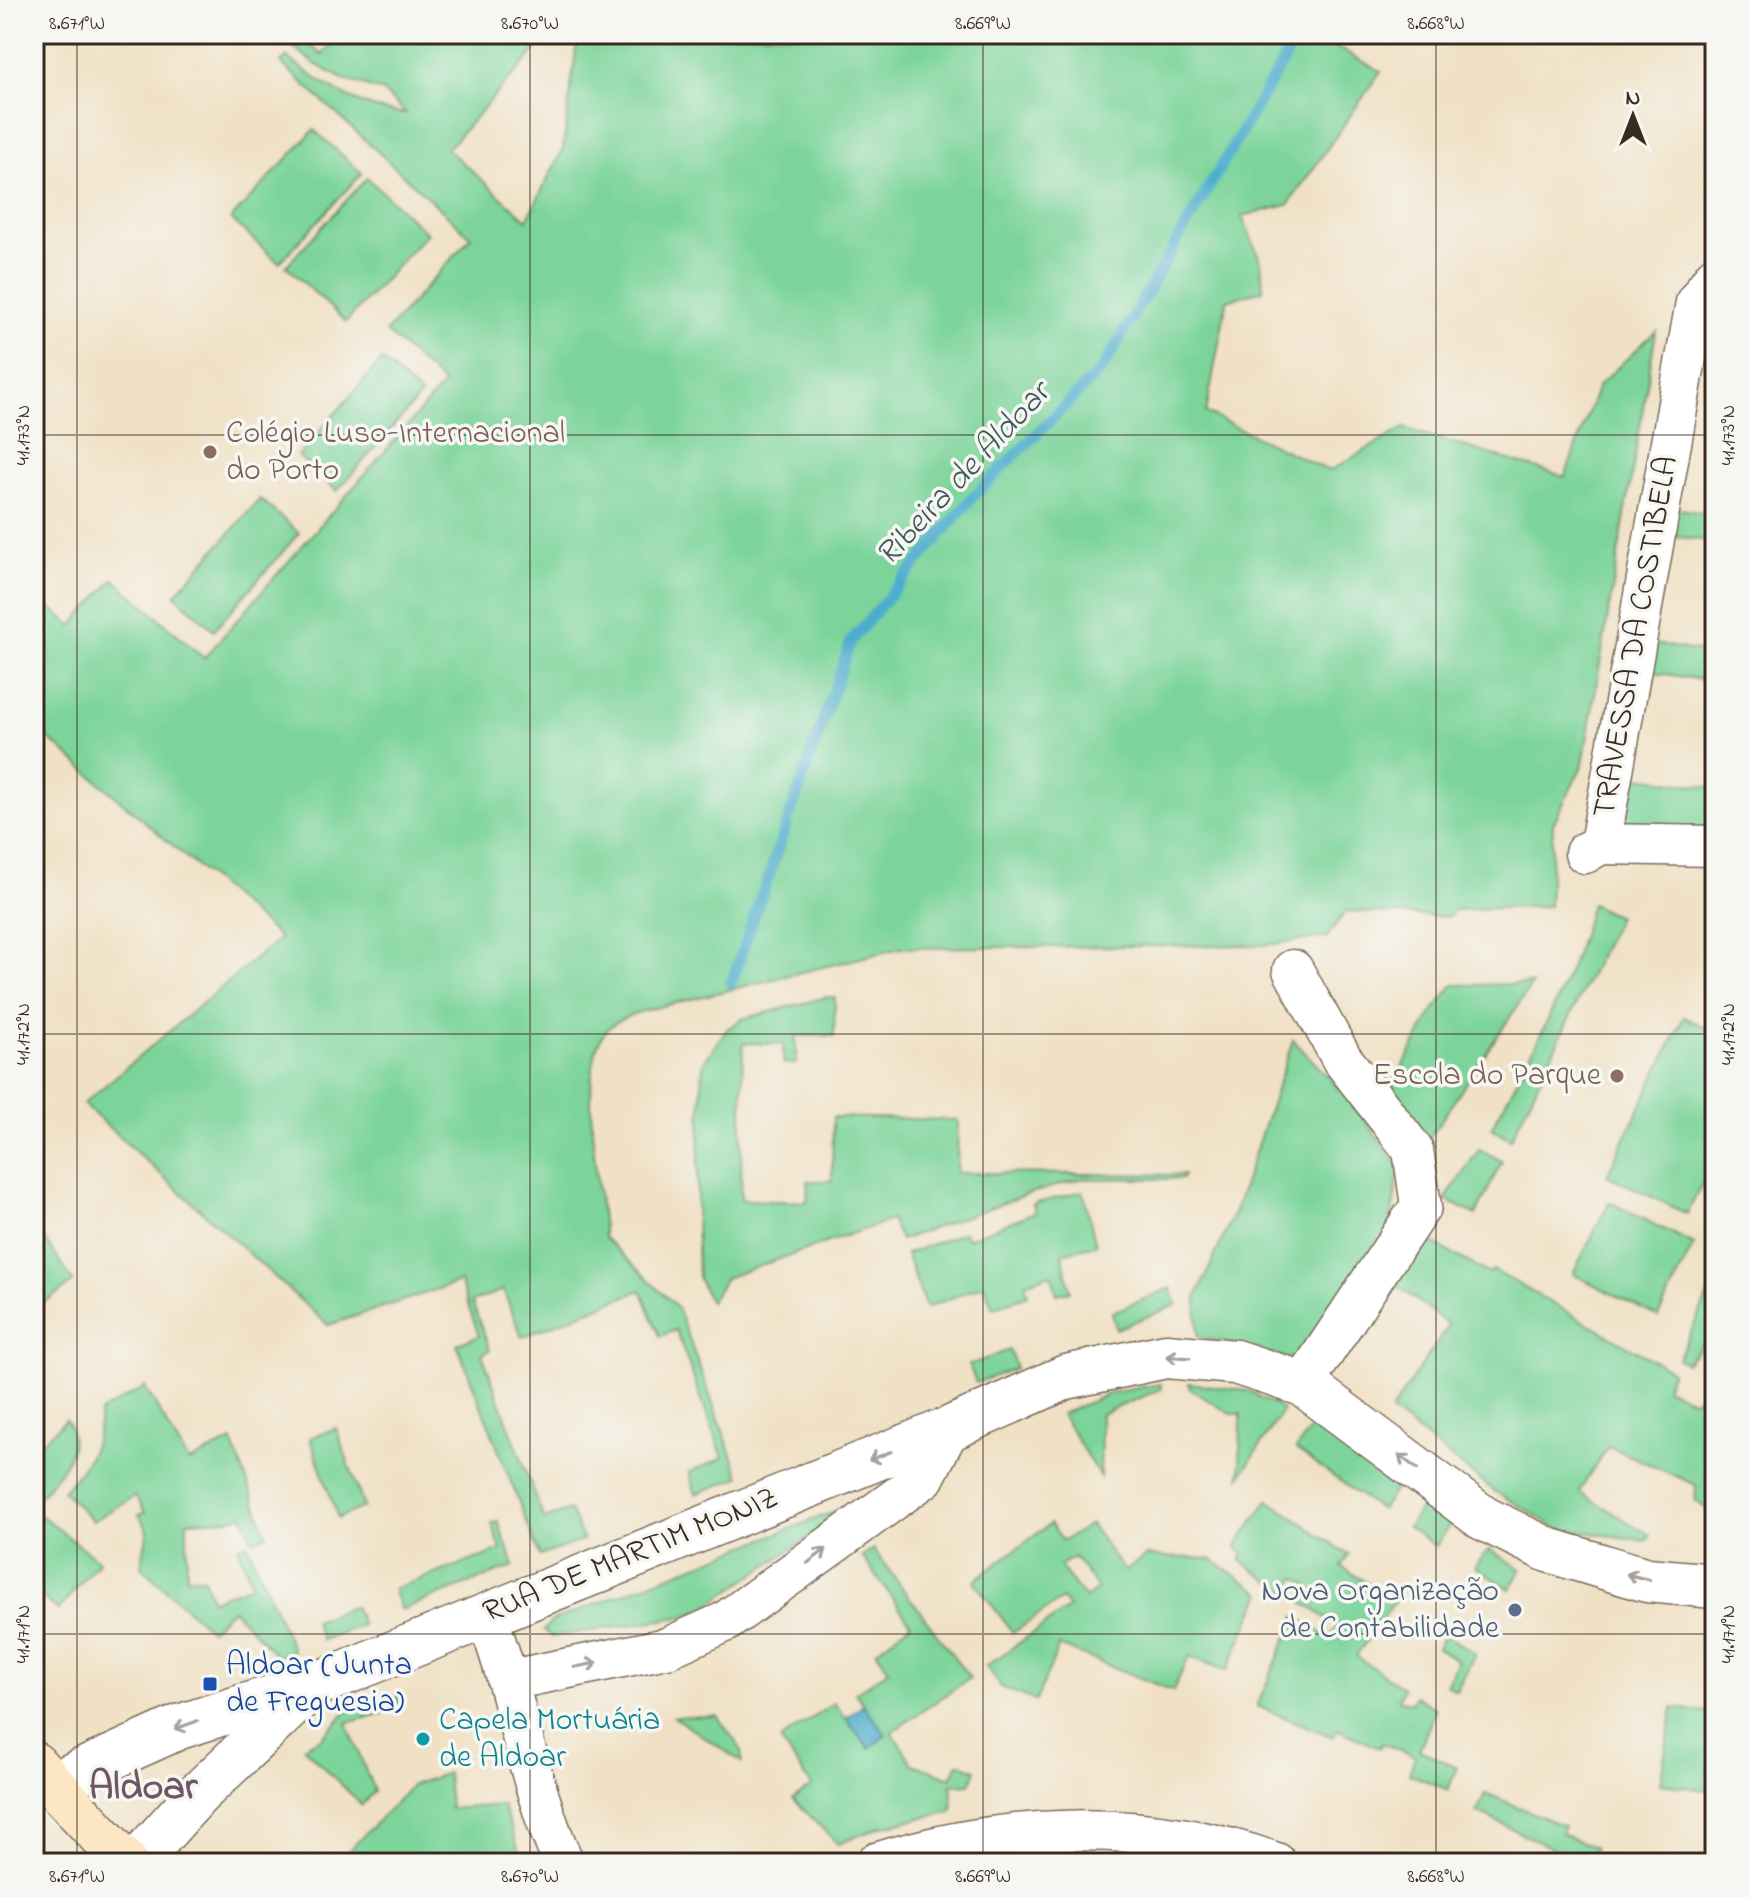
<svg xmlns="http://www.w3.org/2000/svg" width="1749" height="1897" font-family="'Indie Flower',sans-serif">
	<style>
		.green { fill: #7bd49a; stroke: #5b7f5c; stroke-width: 2; fill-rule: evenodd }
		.water { fill: #4eadcd; stroke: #446c76; stroke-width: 2 }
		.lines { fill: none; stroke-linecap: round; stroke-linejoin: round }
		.stream { stroke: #4eadcd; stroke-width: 11 }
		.minor-casing { stroke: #7a6a58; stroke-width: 43 }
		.tertiary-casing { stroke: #7a6a58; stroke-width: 47 }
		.secondary-casing { stroke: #7a6a58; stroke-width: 47 }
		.minor { stroke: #fff; stroke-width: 40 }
		.tertiary { stroke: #fff; stroke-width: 44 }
		.secondary { stroke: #fce6c4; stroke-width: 44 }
		.oneway { stroke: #a79f9a }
		.ticks { fill: none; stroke: #3b2a1e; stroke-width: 2; stroke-opacity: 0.45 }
		.education-dot { fill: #8d6e63; stroke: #f6f6f2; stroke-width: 3 }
		.service-dot { fill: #5c6f8a; stroke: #f6f6f2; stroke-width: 3 }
		.transit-dot { fill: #1a4fb4; stroke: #f6f6f2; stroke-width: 3 }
		.culture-dot { fill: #0f9aa8; stroke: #f6f6f2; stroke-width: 3 }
		.labels { text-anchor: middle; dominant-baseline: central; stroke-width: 7; stroke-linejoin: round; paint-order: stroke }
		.education-label { font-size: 32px; fill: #785e54; stroke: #f6f6f2; text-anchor: start }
		.street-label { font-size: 32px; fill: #3b2a1e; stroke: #f6f6f2 }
		.service-label { font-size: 32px; fill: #4e5e75; stroke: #f6f6f2; text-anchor: end }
		.transit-label { font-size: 32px; fill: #164399; stroke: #f6f6f2; text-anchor: start }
		.culture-label { font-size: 32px; fill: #0d838f; stroke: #f6f6f2; text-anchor: start }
		.water-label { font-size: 34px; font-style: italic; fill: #42585b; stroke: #f6f6f2 }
		.district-label { font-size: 40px; font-weight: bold; fill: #6e5663; stroke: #f6f6f2 }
		.neatline { fill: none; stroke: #3b2a1e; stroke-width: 3 }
		.ticks-label { font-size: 20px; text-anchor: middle; fill: #3b2a1e }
	</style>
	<rect width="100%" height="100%" fill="#f6f6f2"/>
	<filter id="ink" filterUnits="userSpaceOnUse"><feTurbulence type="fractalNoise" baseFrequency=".0125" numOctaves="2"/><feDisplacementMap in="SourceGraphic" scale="16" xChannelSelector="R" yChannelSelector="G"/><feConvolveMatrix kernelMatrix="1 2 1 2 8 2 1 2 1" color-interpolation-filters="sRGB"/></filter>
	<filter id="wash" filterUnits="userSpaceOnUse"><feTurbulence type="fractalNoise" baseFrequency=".006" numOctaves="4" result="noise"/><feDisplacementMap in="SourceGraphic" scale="32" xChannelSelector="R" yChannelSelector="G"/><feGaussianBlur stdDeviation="1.8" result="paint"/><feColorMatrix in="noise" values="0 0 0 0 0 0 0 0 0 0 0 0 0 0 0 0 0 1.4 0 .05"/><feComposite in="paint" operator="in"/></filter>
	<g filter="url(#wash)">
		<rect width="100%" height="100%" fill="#f0e1c5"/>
		<path class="green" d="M 277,34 L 298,34 L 322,55 L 330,45 L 318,34 L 550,34 L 447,149 L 527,220 L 563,149 L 578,34 L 1312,34 L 1381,71 L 1288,205 L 1242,216 L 1261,262 L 1263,290 L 1227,300 L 1206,413 L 1329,471 L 1404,428 L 1565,477 L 1598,386 L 1656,331 L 1583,764 L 1553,824 L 1549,906 L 1454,910 L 1448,917 L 1346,911 L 1327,937 L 1264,945 L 901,948 L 639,1012 C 623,1018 608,1023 600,1040 C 580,1083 599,1188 604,1237 L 677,1307 L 740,1477 L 696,1494 L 689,1473 L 723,1458 L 676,1330 L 660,1336 L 641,1290 L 522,1337 L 503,1290 L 472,1302 L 490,1350 L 482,1354 L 544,1519 L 570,1510 L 583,1540 L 540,1556 L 457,1344 L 479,1336 L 460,1282 L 328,1325 L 83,1104 L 280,938 L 34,726 L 34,602 L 38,597 L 72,626 L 114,579 L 204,658 L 444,384 L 386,332 L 471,237 L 281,63 L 287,57 C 318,82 366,113 406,113 L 382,91 L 343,79 L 315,64 Z
			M 314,130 L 362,173 L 279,263 L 231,219 Z
			M 367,178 L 427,233 L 346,322 L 286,266 Z
			M 382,360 L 421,395 L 337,491 L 298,456 Z
			M 260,499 L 299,533 L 214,630 L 175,595 Z
			M 1670,507 L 1715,515 L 1715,542 L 1673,536 Z
			M 1649,643 L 1715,654 L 1715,682 L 1653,672 L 1649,689 L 1640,688 Z
			M 1626,775 L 1715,788 L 1715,835 L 1615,830 Z
			M 1591,904 L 1618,917 L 1511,1139 L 1491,1128 C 1531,1056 1570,985 1591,904 Z
			M 1532,984 L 1426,1143 L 1391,1088 L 1431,1015 L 1453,985 Z
			M 827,997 L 835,998 L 834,1036 L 796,1036 L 796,1064 L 783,1063 L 783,1044 L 743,1043 L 741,1200 L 807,1202 L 808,1181 L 832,1181 L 833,1117 L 958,1120 L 957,1173 L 1184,1175 L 1182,1179 L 1080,1179 L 1031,1193 L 900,1240 L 891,1220 L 725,1278 L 710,1302 L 698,1278 L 696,1218 L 703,1063 L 726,1030 L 742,1019 Z
			M 1684,1017 L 1715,1032 L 1715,1158 L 1687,1214 L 1607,1175 Z
			M 1293,1040 L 1347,1097 L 1400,1167 L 1390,1227 L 1298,1357 L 1286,1358 L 1198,1336 L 1196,1298 L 1235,1211 Z
			M 1479,1149 L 1502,1161 L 1476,1215 L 1445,1200 Z
			M 1083,1191 L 1096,1245 L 1062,1253 L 1070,1291 L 1057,1294 L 1051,1274 L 1025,1283 L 1028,1295 L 993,1308 L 984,1285 L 926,1308 L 906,1254 L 964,1232 L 967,1239 L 1035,1212 L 1033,1204 Z
			M 1609,1202 L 1694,1244 L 1658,1317 L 1573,1274 Z
			M 34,1224 L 74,1282 L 34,1309 Z
			M 1420,1236 L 1490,1274 L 1493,1270 L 1672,1371 L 1665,1388 L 1693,1400 L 1715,1391 L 1715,1405 L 1710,1407 L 1705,1432 L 1715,1429 L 1715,1516 L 1695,1500 L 1696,1485 L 1608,1446 L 1579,1492 L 1650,1535 L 1646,1541 L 1557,1528 L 1494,1491 L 1391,1411 L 1449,1325 L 1390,1280 Z
			M 1715,1281 L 1715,1331 L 1686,1363 L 1678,1359 Z
			M 1171,1288 L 1177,1305 L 1116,1329 L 1112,1312 Z
			M 1009,1350 L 1016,1368 L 976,1383 L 969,1365 Z
			M 1189,1383 L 1249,1391 L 1283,1410 L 1240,1477 L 1241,1414 L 1231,1414 L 1190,1389 Z
			M 1161,1384 L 1161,1389 L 1101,1414 L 1100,1477 L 1061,1414 L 1111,1393 Z
			M 145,1387 L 189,1462 L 232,1441 L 267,1535 L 253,1541 L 243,1515 L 232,1519 L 187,1521 L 187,1577 L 204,1578 L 212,1600 L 252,1585 L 238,1547 L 247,1543 L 293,1651 L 278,1657 L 232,1609 L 210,1630 L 141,1567 L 148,1530 L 139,1515 L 145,1512 L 135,1496 L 93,1521 L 63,1491 C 87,1465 98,1447 100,1412 Z
			M 66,1419 C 85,1452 54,1479 34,1503 L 34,1450 Z
			M 1312,1426 L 1398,1485 L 1381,1510 L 1296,1450 Z
			M 336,1428 L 364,1507 L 338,1518 L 310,1438 Z
			M 1268,1500 L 1349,1555 L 1341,1566 L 1395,1601 L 1356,1656 L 1403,1688 L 1399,1699 L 1411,1703 L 1415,1696 L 1436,1709 L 1419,1750 L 1457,1767 L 1448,1790 L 1409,1774 L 1415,1756 L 1382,1743 L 1379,1748 L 1337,1729 L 1333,1737 L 1257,1706 L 1296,1616 L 1329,1638 L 1338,1627 L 1300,1600 L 1309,1586 L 1296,1578 L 1286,1593 L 1240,1560 L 1244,1554 L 1236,1547 Z
			M 1424,1503 L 1451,1523 L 1436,1546 L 1408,1527 Z
			M 846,1507 L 846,1512 L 707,1606 L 686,1616 L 552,1637 L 544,1630 L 552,1621 Z
			M 42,1516 L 99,1561 L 58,1610 L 34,1590 L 34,1527 Z
			M 498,1522 L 514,1566 L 401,1610 L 393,1589 L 501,1550 L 492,1524 Z
			M 1050,1524 L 1063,1541 L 1090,1524 L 1124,1571 L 1146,1556 L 1211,1559 L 1262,1593 L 1227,1671 L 1189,1656 L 1173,1691 L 1059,1646 L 1036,1701 L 1001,1687 L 986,1666 L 1069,1608 L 1062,1599 L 1013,1633 L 974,1581 ZM 1074,1557 L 1098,1589 L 1085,1598 L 1060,1566 Z
			M 873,1549 L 970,1678 L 892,1732 L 913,1764 L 951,1778 L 958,1763 L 976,1770 L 970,1784 L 951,1785 L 953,1811 L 880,1827 L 838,1844 L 793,1799 L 812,1786 L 780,1740 L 834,1703 L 868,1747 L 886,1735 L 855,1693 L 889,1670 L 876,1651 L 911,1624 L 862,1556 Z
			M 1489,1549 L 1521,1569 L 1510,1589 L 1475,1567 Z
			M 354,1606 L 362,1625 L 322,1640 L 314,1621 Z
			M 1445,1634 L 1475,1654 L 1456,1691 L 1446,1685 L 1458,1661 L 1437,1648 Z
			M 398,1695 L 402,1708 L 347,1723 L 374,1791 L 362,1805 L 303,1747 L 321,1738 L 348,1711 Z
			M 1673,1708 L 1715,1713 L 1707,1790 L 1660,1784 Z
			M 717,1716 L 741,1749 L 742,1762 L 674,1717 Z
			M 447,1773 L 450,1809 L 502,1805 L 524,1863 L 337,1863 L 412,1785 Z
			M 1485,1793 L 1564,1826 L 1561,1834 L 1595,1847 L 1589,1863 L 1572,1863 L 1553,1854 L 1554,1849 L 1477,1812 Z"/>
		<path class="water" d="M 864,1705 L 886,1735 L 869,1748 L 846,1718 Z"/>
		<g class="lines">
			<path class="stream" d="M 731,983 L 851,641 L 972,498 L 1102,369 L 1299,34"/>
		</g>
	</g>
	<g filter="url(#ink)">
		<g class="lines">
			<defs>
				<path id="minor" d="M 1600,844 L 1715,846
					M 1585,853 L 1600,844 L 1696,302 L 1715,276
					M 1293,970 L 1342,1059 L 1413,1150 L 1421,1206 L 1303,1384
					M 486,1615 C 518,1696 527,1785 564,1863
					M 510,1680 L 667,1648 L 725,1622 L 924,1478 L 949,1429
					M 876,1863 C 1005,1823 1146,1816 1276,1863"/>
				<path id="tertiary" d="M 55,1783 L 179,1727 L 327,1680 L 949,1429 L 1066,1377 L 1166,1356 L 1235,1362 L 1303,1384 L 1483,1518 L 1548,1550 L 1647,1580 L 1715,1586
					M 136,1863 L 198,1794 L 309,1689"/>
				<path id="secondary" d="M 34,1764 L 126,1863"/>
			</defs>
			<use href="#minor" class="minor-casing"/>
			<use href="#tertiary" class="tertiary-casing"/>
			<use href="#secondary" class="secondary-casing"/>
			<use href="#minor" class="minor"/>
			<use href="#tertiary" class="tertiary"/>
			<use href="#secondary" class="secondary"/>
		</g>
		<defs><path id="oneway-shaft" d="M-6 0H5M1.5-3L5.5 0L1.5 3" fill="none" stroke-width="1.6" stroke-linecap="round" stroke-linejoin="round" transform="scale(2)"/></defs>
		<g class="oneway">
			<use href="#oneway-shaft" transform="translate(1178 1357) rotate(-176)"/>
			<use href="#oneway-shaft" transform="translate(880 1456) rotate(158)"/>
			<use href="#oneway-shaft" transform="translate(1408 1462) rotate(-143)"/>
			<use href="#oneway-shaft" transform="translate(817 1556) rotate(-37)"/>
			<use href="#oneway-shaft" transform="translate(1638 1577) rotate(-166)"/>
			<use href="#oneway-shaft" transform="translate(586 1665) rotate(-11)"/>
			<use href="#oneway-shaft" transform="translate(186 1725) rotate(160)"/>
		</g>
	</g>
	<path class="ticks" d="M 77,34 L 77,1863M 530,34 L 530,1863M 983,34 L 983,1863M 1436,34 L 1436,1863M 34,435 L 1715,435M 34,1034 L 1715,1034M 34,1634 L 1715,1634"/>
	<g class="education-dot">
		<circle cx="210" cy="452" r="8"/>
		<circle cx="1617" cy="1076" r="8"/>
	</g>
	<circle class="service-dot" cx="1515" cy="1610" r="8"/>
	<rect class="transit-dot" x="202" y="1676" width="16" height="16" rx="4"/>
	<circle class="culture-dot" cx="423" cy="1739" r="8"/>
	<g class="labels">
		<g class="education-label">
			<text x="226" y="434">Colégio Luso-Internacional<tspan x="226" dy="37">do Porto</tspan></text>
			<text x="1601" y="1076" text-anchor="end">Escola do Parque</text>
		</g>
		<g class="street-label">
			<text transform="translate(1637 637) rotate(-80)">TRAVESSA DA COSTIBELA</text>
			<text transform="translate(631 1556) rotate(-22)">RUA DE MARTIM MONIZ</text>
		</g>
		<g class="service-label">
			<text x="1499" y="1592">Nova Organização<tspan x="1499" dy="37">de Contabilidade</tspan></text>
		</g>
		<g class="transit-label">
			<text x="226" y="1666">Aldoar (Junta<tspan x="226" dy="37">de Freguesia)</tspan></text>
		</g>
		<g class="culture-label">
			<text x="439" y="1721">Capela Mortuária<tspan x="439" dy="37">de Aldoar</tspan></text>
		</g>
		<g class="water-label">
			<text transform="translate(964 475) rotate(-47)">Ribeira de Aldoar</text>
		</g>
		<g class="district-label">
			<text x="143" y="1788">Aldoar</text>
		</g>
	</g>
	<rect width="1749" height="1897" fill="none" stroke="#f6f6f2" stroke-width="88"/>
	<g transform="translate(1633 116)" stroke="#f6f6f2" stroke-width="6" paint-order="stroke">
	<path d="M0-6L14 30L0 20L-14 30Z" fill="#3b2a1e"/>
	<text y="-12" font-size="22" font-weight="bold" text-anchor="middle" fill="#3b2a1e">N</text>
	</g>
	<rect x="44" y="44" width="1661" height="1809" class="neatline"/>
	<g class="ticks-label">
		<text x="77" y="29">8.671°W</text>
		<text x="530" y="29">8.670°W</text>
		<text x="983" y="29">8.669°W</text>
		<text x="1436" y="29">8.668°W</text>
		<text transform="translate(22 435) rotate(-90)" y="7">41.173°N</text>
		<text transform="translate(1727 435) rotate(-90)" y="7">41.173°N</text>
		<text transform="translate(22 1034) rotate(-90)" y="7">41.172°N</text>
		<text transform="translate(1727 1034) rotate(-90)" y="7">41.172°N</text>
		<text transform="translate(22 1634) rotate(-90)" y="7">41.171°N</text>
		<text transform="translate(1727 1634) rotate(-90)" y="7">41.171°N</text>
		<text x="77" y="1882">8.671°W</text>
		<text x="530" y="1882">8.670°W</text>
		<text x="983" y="1882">8.669°W</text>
		<text x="1436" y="1882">8.668°W</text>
	</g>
</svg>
